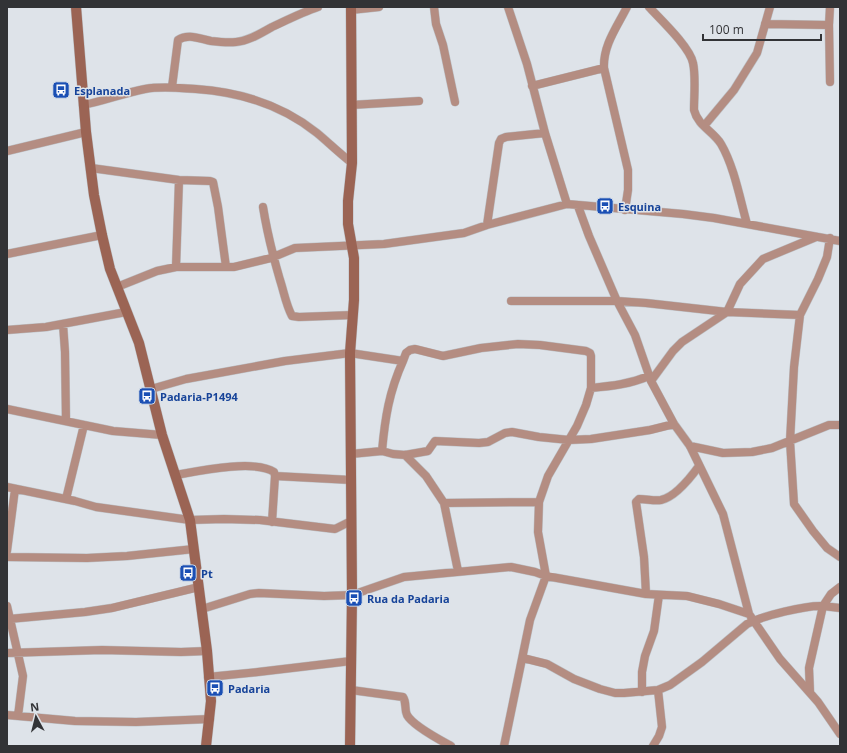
<svg xmlns="http://www.w3.org/2000/svg" width="847" height="753" font-family="'Open Sans',sans-serif">
	<style>
		.lines { fill: none; stroke-linecap: round; stroke-linejoin: round }
		.street-casing { stroke: #bcc0c5; stroke-width: 9 }
		.secondary-casing { stroke: #bcc0c5; stroke-width: 11 }
		.street { stroke: #b48d82; stroke-width: 8 }
		.secondary { stroke: #9b6454; stroke-width: 10 }
		.labels { text-anchor: middle; dominant-baseline: central; stroke-width: 3; stroke-linejoin: round; paint-order: stroke }
		.transit-label { font-size: 11px; font-weight: bold; fill: #164399; stroke: #dee3e9; text-anchor: start }
	</style>
	<rect width="100%" height="100%" fill="#dee3e9"/>
	<g class="lines">
		<defs>
			<path id="street" d="M 434,7 L 436,24 L 443,45 L 455,102
				M 508,7 L 527,64 L 545,133 L 567,204
				M 649,7 C 660,19 690,47 693,63 C 696,76 694,96 694,110 C 698,126 713,131 721,144 C 734,166 740,199 747,224
				M 351,10 L 379,7
				M 765,24 L 829,25
				M 604,68 L 628,170 L 628,190 L 625,210
				M 830,82 L 829,25 L 830,7
				M 532,86 L 604,68 C 603,45 617,27 627,7
				M 172,87 L 178,40 C 188,33 200,39 211,41 C 219,42 228,43 236,42 C 249,41 261,33 272,27 C 287,20 303,12 318,7
				M 83,105 C 104,101 124,93 145,89 C 162,86 179,88 196,89 C 240,92 282,105 317,133 C 329,143 339,153 352,163
				M 351,105 L 419,101
				M 704,126 L 734,90 L 757,53 L 770,7
				M 7,151 L 86,132
				M 91,168 L 179,180 L 210,181 L 213,182 L 218,207 L 226,267
				M 578,206 L 589,236 L 617,301 L 635,335 L 651,381 L 674,424 L 690,446 L 723,514 L 749,614 L 780,659 L 818,702 L 840,734
				M 263,207 C 267,232 273,256 280,280 C 284,292 286,305 292,316 L 299,317 L 353,315
				M 487,225 L 499,143 L 501,139 L 506,137 L 545,133
				M 830,238 L 827,257 L 818,279 L 800,315 L 794,367 L 790,441 L 794,504 L 813,531 L 827,548 L 840,557
				M 7,254 L 102,235
				M 176,267 L 179,180
				M 117,287 L 157,271 L 176,267 L 234,267 L 271,258 L 295,248 L 384,244 L 464,233 L 487,225 L 567,204 L 683,214 L 714,218 L 840,241
				M 511,301 L 617,301 L 646,303 L 727,312 L 800,315
				M 63,324 L 65,352 L 66,421
				M 7,330 L 46,327 L 126,312
				M 651,381 L 673,351 L 682,342 L 727,312 L 740,284 L 763,259 L 816,237
				M 591,388 C 612,386 630,384 649,376
				M 151,389 L 186,379 L 285,361 L 350,353 L 403,361 L 406,353 L 410,350 L 415,349 L 443,356 L 481,348 L 518,344 L 540,345 L 586,351 L 590,353 L 591,356 L 591,388 L 586,405 L 577,426 L 548,476 L 539,502 L 538,532 L 546,576 L 530,620 L 504,746
				M 7,409 L 113,431 L 162,435
				M 690,446 L 723,453 L 752,452 L 772,448 L 829,425 L 840,425
				M 382,451 C 385,418 389,392 403,361
				M 351,454 L 382,451 L 393,454 L 405,455 L 428,451 L 435,441 L 479,443 L 488,442 L 505,433 L 512,432 L 539,437 L 569,440 L 591,439 L 650,430 L 674,424
				M 405,455 L 426,476 L 444,503 L 458,571
				M 176,475 C 198,471 255,459 274,472 L 275,476 L 272,522
				M 275,476 L 351,480
				M 7,487 L 75,501 L 96,507 L 190,520 L 224,519 L 260,520 L 335,529 L 351,521
				M 66,499 L 84,425
				M 444,503 L 539,502
				M 7,551 L 15,489
				M 7,557 L 87,558 L 127,556 L 194,549
				M 646,594 L 644,557 L 636,502 L 639,499 C 647,499 654,501 661,500 C 675,497 691,477 699,466
				M 7,606 L 23,676 L 18,716
				M 202,609 L 250,594 L 259,593 L 324,596 L 352,595 L 404,577 L 511,567 L 535,572 L 546,576 L 646,594 L 687,596 L 719,604 L 749,614
				M 9,619 L 85,612 L 112,608 L 199,587
				M 7,653 L 102,650 L 181,652 L 207,651
				M 523,658 L 547,664 L 574,679 L 600,689 L 615,693 L 624,693 L 658,690 L 670,685 L 702,662 L 747,624 C 762,616 806,605 823,606 L 831,594 L 840,587
				M 208,677 L 258,672 L 351,661
				M 351,690 L 403,697 C 407,703 404,709 407,715 C 413,726 440,740 451,746
				M 642,692 L 642,672 L 645,656 L 654,631 L 659,595
				M 810,692 L 809,668 L 823,606 L 840,608
				M 7,715 L 75,721 L 136,722 L 210,719
				M 653,746 L 659,736 L 662,727 L 658,690"/>
			<path id="secondary" d="M 76,7 L 86,132 L 94,195 L 102,235 L 110,269 L 139,343 L 162,435 L 190,520 L 207,651 L 211,701 L 206,746
				M 350,746 L 352,595 L 350,353 L 354,300 L 354,258 L 348,224 L 348,201 L 352,163 L 351,7"/>
		</defs>
		<use href="#street" class="street-casing"/>
		<use href="#secondary" class="secondary-casing"/>
		<use href="#street" class="street"/>
		<use href="#secondary" class="secondary"/>
	</g>
	<defs>
		<symbol id="bus-square" viewBox="-11 -11 22 22"><rect x="-9" y="-9" width="18" height="18" rx="4" fill="#1a4fb4" stroke="#dee3e9"/><path d="M-5-6H5V4H4V6H2V4H-2V6H-4V4H-5ZM-3.5-4V0h7V-4ZM-3.5 1.2v1.5H-2V1.2ZM2 1.2v1.5H3.5V1.2Z" fill="#fff"/></symbol>
	</defs>
	<g fill-rule="evenodd">
		<use href="#bus-square" x="51" y="80" width="20" height="20"/>
		<use href="#bus-square" x="595" y="196" width="20" height="20"/>
		<use href="#bus-square" x="137" y="386" width="20" height="20"/>
		<use href="#bus-square" x="178" y="563" width="20" height="20"/>
		<use href="#bus-square" x="344" y="588" width="20" height="20"/>
		<use href="#bus-square" x="205" y="678" width="20" height="20"/>
	</g>
	<g class="labels">
		<g class="transit-label">
			<text x="74" y="90">Esplanada</text>
			<text x="618" y="206">Esquina</text>
			<text x="160" y="396">Padaria-P1494</text>
			<text x="201" y="573">Pt</text>
			<text x="367" y="598">Rua da Padaria</text>
			<text x="228" y="688">Padaria</text>
		</g>
	</g>
	<rect width="847" height="753" fill="none" stroke="#323336" stroke-width="16"/>
	<g transform="translate(36 717) rotate(353)" stroke="#dee3e9" stroke-width="3" paint-order="stroke">
	<path d="M0-3L7 15L0 10L-7 15Z" fill="#323336"/>
	<text y="-6" font-size="11" font-weight="bold" text-anchor="middle" fill="#323336">N</text>
	</g>
	<path d="M703 34v6h118v-6" fill="none" stroke="#323336" stroke-width="2"/>
	<text x="709" y="34" font-size="12" fill="#323336" stroke="#dee3e9" stroke-width="3" paint-order="stroke">100 m</text>
</svg>
